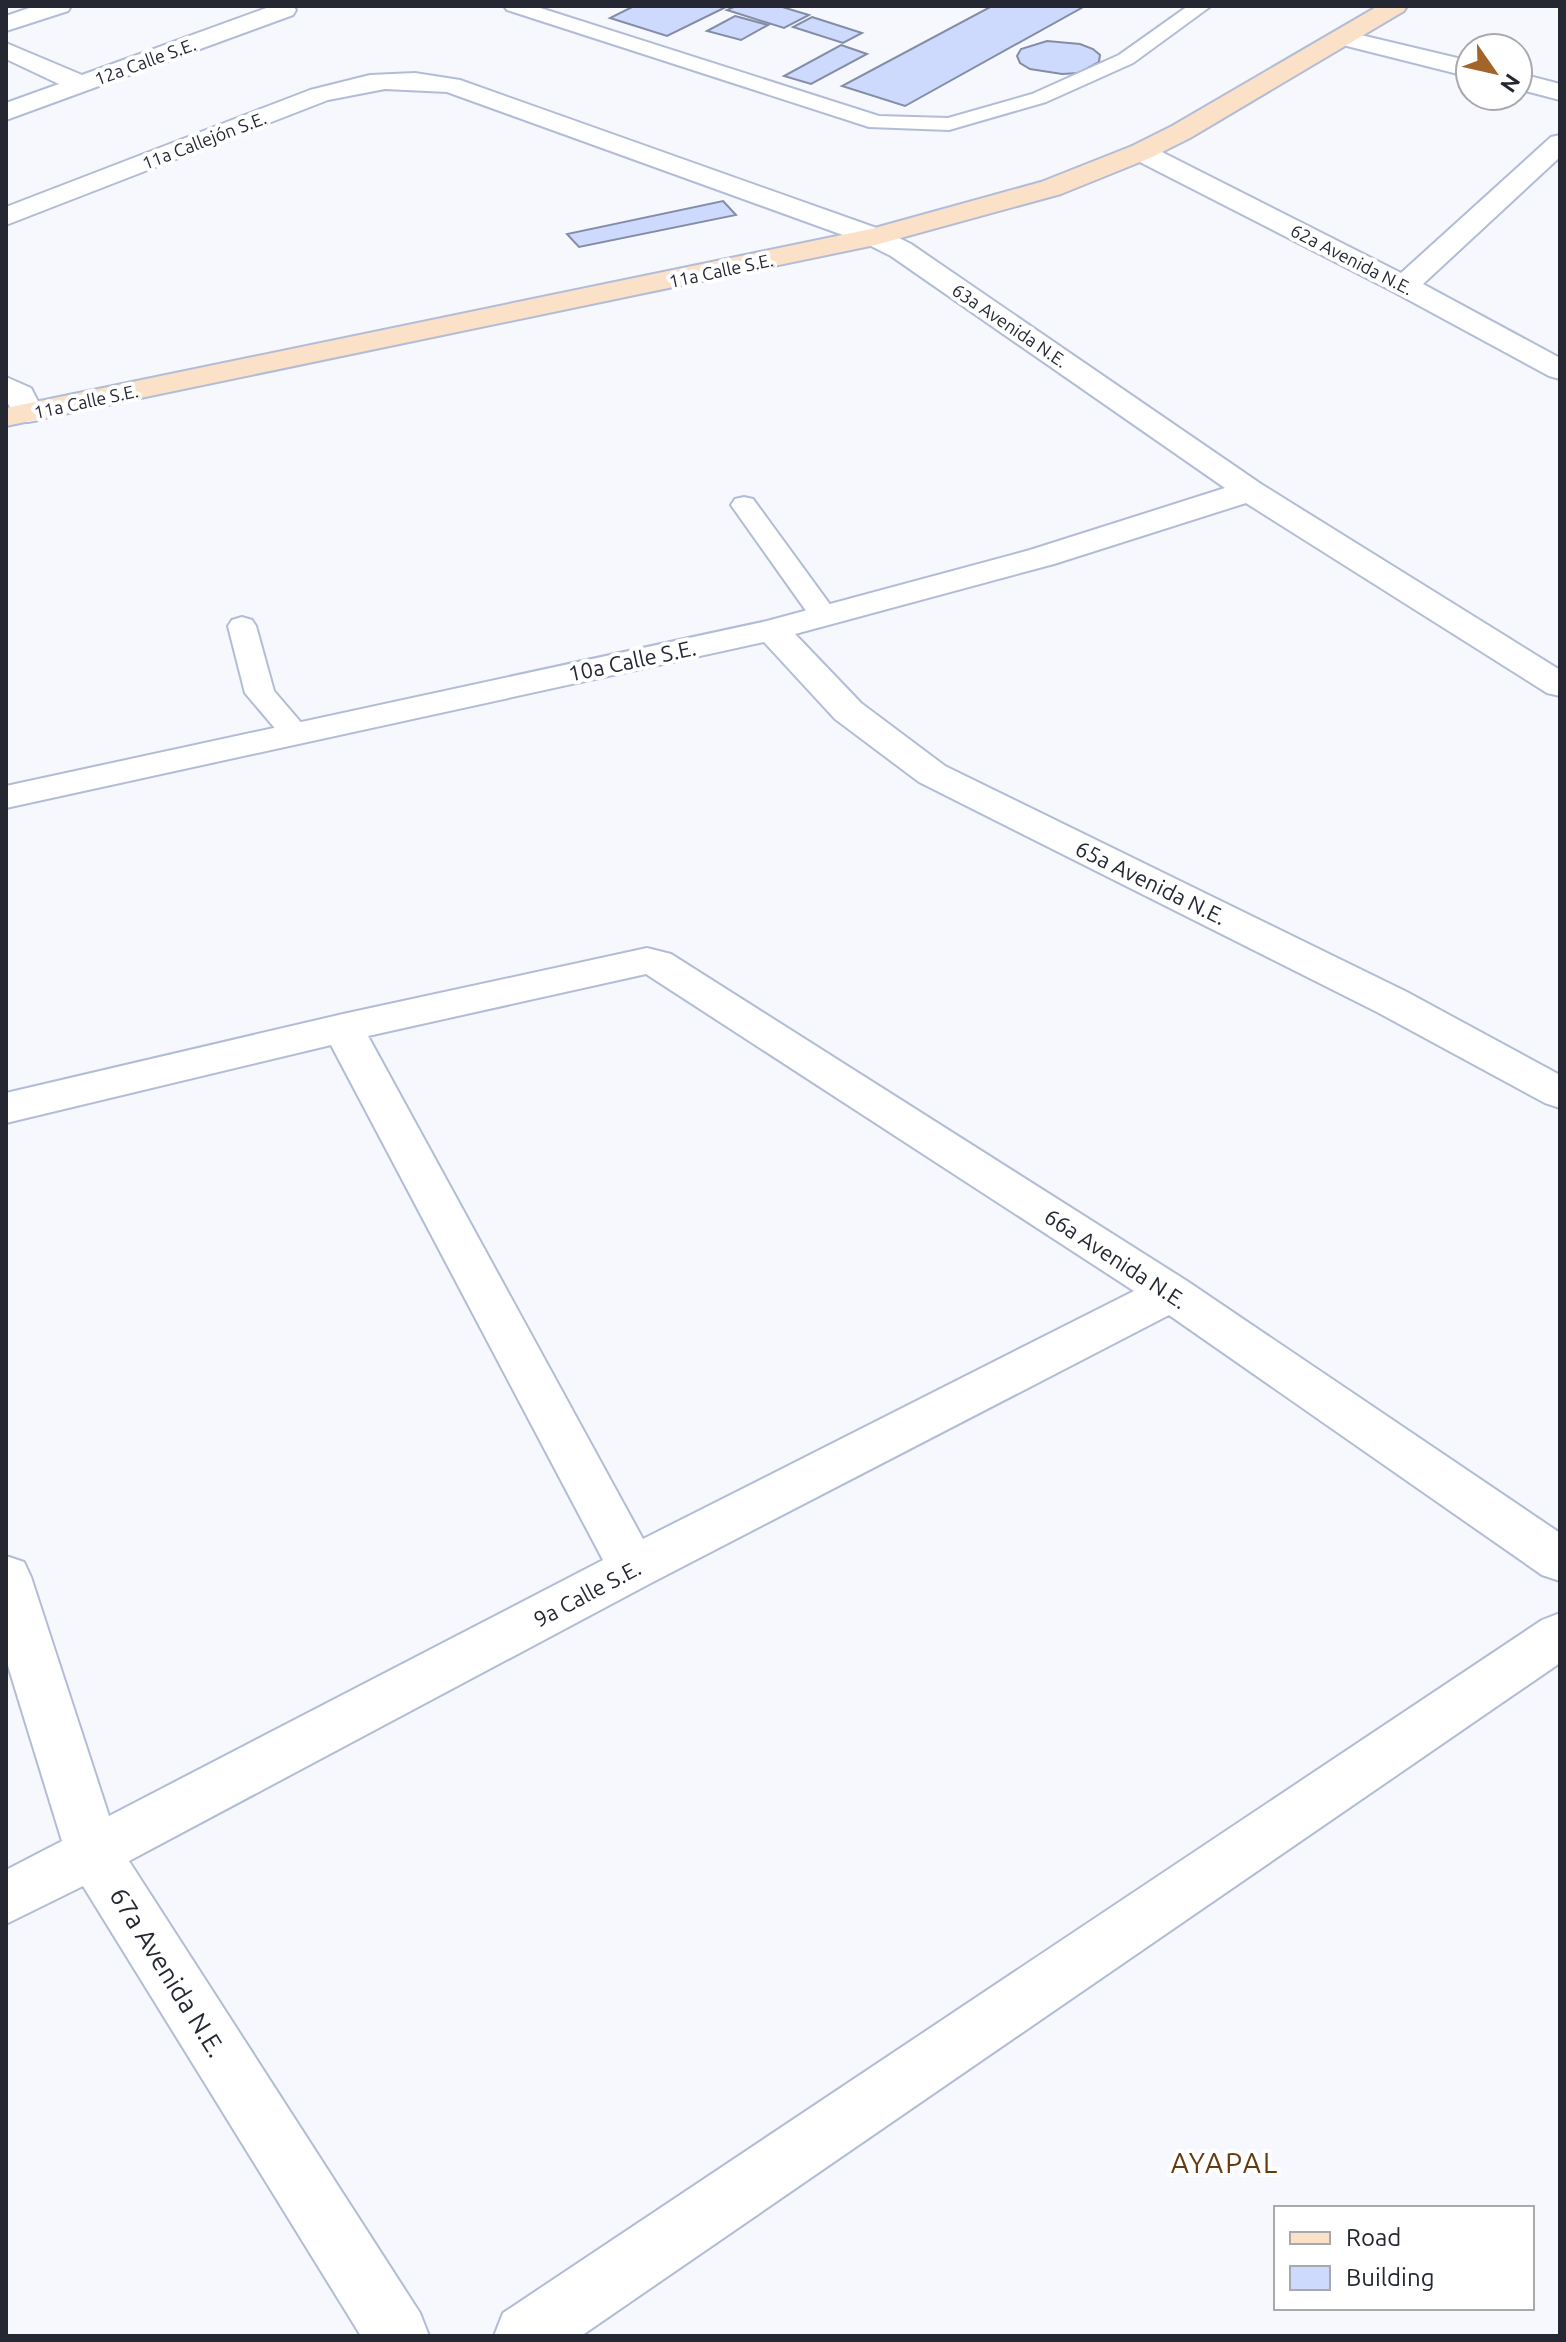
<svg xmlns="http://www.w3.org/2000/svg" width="1566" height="2342" font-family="Ubuntu,sans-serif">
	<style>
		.building { fill: #cedafd; stroke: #848da6; stroke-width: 2 }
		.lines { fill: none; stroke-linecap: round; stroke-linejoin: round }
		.lane-casing { stroke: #b3bcd7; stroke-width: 4 }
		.street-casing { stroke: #b3bcd7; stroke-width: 4 }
		.secondary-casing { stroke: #b3bcd7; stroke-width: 4 }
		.lane { fill: #fff; fill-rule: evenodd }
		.street { fill: #fff; fill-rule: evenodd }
		.secondary { fill: #fbe1c8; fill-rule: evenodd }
		.labels { text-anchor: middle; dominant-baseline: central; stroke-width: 8; stroke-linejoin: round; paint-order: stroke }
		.far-street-label { font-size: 18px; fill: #252832; stroke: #fff }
		.street-label { font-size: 22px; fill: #252832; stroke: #fff }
		.near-street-label { font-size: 26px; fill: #252832; stroke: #fff }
		.near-neighbourhood-label { font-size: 28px; letter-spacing: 2px; fill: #643a10; stroke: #fff }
	</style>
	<rect width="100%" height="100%" fill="#f6f8fe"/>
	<path class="building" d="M 634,6 L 728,6 L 667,36 L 610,18 Z
		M 736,6 L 779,6 L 809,15 L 784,28 L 727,10 Z
		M 992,6 L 1085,6 L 905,106 L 842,86 Z
		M 735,16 L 768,25 L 741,40 L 707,31 Z
		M 812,17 L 862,33 L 843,43 L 793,27 Z
		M 1047,41 L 1080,44 L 1093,49 L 1100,55 L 1099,62 L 1079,73 L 1062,74 L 1030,69 L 1020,63 L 1017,56 L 1021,49 Z
		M 841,45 L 867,54 L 811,84 L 784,76 Z
		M 723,201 L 736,215 L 579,247 L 567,234 Z"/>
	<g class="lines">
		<defs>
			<path id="lane" d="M 504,6 L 534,6 L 879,116 L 948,118 L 1032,94 L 1119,55 L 1188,6 L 1211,6 L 1133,63 L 1046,102 L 949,130 L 869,127 L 507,10 Z
				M 744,497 L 753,499 L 834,610 L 838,616 L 834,622 L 824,624 L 814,622 L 731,505 L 735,499 Z
				M 242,617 L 252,620 L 256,626 L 274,691 L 310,733 L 306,739 L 295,742 L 284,739 L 245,693 L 228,626 L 232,620 Z"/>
			<path id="street" d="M 35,6 L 71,6 L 68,11 L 6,31 L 6,16 Z
				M 272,6 L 293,6 L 296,10 L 293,15 L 6,120 L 6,103 L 59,84 L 6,59 L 6,43 L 82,75 Z
				M 1344,31 L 1470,61 L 1470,77 L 1335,43 L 1332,38 L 1335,33 Z
				M 415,73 L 460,80 L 885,231 L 911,244 L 1261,484 L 1560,670 L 1560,696 L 1547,693 L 1246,503 L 1054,564 L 795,634 L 861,703 L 945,766 L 1407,992 L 1560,1075 L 1560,1108 L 1545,1103 L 1377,1012 L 919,782 L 835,719 L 764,642 L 6,808 L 6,786 L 767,621 L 1030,550 L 1225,488 L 891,256 L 865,243 L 447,92 L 385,89 L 328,100 L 6,225 L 6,207 L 310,90 L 370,75 Z
				M 1518,73 L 1560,84 L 1560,100 L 1518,89 Z
				M 1560,135 L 1560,157 L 1423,284 L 1560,358 L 1560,379 L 1549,376 L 1394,292 L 1132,158 L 1128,152 L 1132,146 L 1150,146 L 1401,273 L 1551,137 Z
				M 6,377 L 31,388 L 44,413 L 39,420 L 28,422 L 17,420 L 6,400 Z
				M 647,948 L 671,954 L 1187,1281 L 1560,1533 L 1560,1581 L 1542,1575 L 1169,1315 L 651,1583 L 129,1861 L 420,2313 L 429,2336 L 361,2336 L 83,1886 L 6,1924 L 6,1870 L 62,1841 L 6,1659 L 6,1556 L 24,1562 L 31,1577 L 109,1816 L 603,1560 L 331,1045 L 6,1123 L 6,1093 L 343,1014 ZM 646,974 L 1134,1291 L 643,1539 L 368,1036 Z
				M 1560,1613 L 1560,1663 L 581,2336 L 494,2336 L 503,2313 L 1542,1620 Z"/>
			<path id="secondary" d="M 1378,6 L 1407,6 L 1404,11 L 1190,138 L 1150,158 L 1061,194 L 875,245 L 6,426 L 6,408 L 871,229 L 1041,182 L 1132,146 L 1172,126 Z"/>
		</defs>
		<use href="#lane" class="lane-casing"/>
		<use href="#street" class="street-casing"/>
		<use href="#secondary" class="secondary-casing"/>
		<use href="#lane" class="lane"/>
		<use href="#street" class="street"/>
		<use href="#secondary" class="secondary"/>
	</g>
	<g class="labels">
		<g class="far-street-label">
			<text transform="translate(145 61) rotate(-20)">12a Calle S.E.</text>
			<text transform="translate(204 140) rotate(-21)">11a Callejón S.E.</text>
			<text transform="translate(1352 259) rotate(27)">62a Avenida N.E.</text>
			<text transform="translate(721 270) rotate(-12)">11a Calle S.E.</text>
			<text transform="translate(1010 325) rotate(34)">63a Avenida N.E.</text>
			<text transform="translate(86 401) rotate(-12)">11a Calle S.E.</text>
		</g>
		<g class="street-label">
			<text transform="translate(632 660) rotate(-12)">10a Calle S.E.</text>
			<text transform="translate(1151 882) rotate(26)">65a Avenida N.E.</text>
			<text transform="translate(1116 1258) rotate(33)">66a Avenida N.E.</text>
			<text transform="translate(587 1593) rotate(-28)">9a Calle S.E.</text>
		</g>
		<g class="near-street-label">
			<text transform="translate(168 1972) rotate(58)">67a Avenida N.E.</text>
		</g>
		<g class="near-neighbourhood-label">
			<text x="1225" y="2162">AYAPAL</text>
		</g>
	</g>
	<rect width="1566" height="2342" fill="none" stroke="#252832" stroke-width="16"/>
	<rect x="1274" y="2206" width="260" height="104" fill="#ffffff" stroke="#a8a9ad" stroke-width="2"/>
	<rect x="1290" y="2232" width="40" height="12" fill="#fbe1c8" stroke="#a8a9ad" stroke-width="2"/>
	<text x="1346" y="2246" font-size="24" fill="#252832">Road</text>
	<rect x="1290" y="2266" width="40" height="24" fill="#cedafd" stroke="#a8a9ad" stroke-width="2"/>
	<text x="1346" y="2286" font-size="24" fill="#252832">Building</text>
	<g transform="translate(1494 72) rotate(124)"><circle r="38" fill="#ffffff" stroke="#a8a9ad" stroke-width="2"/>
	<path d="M0-6L14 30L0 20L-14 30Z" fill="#a26429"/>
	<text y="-12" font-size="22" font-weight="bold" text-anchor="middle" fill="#252832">N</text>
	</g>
</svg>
